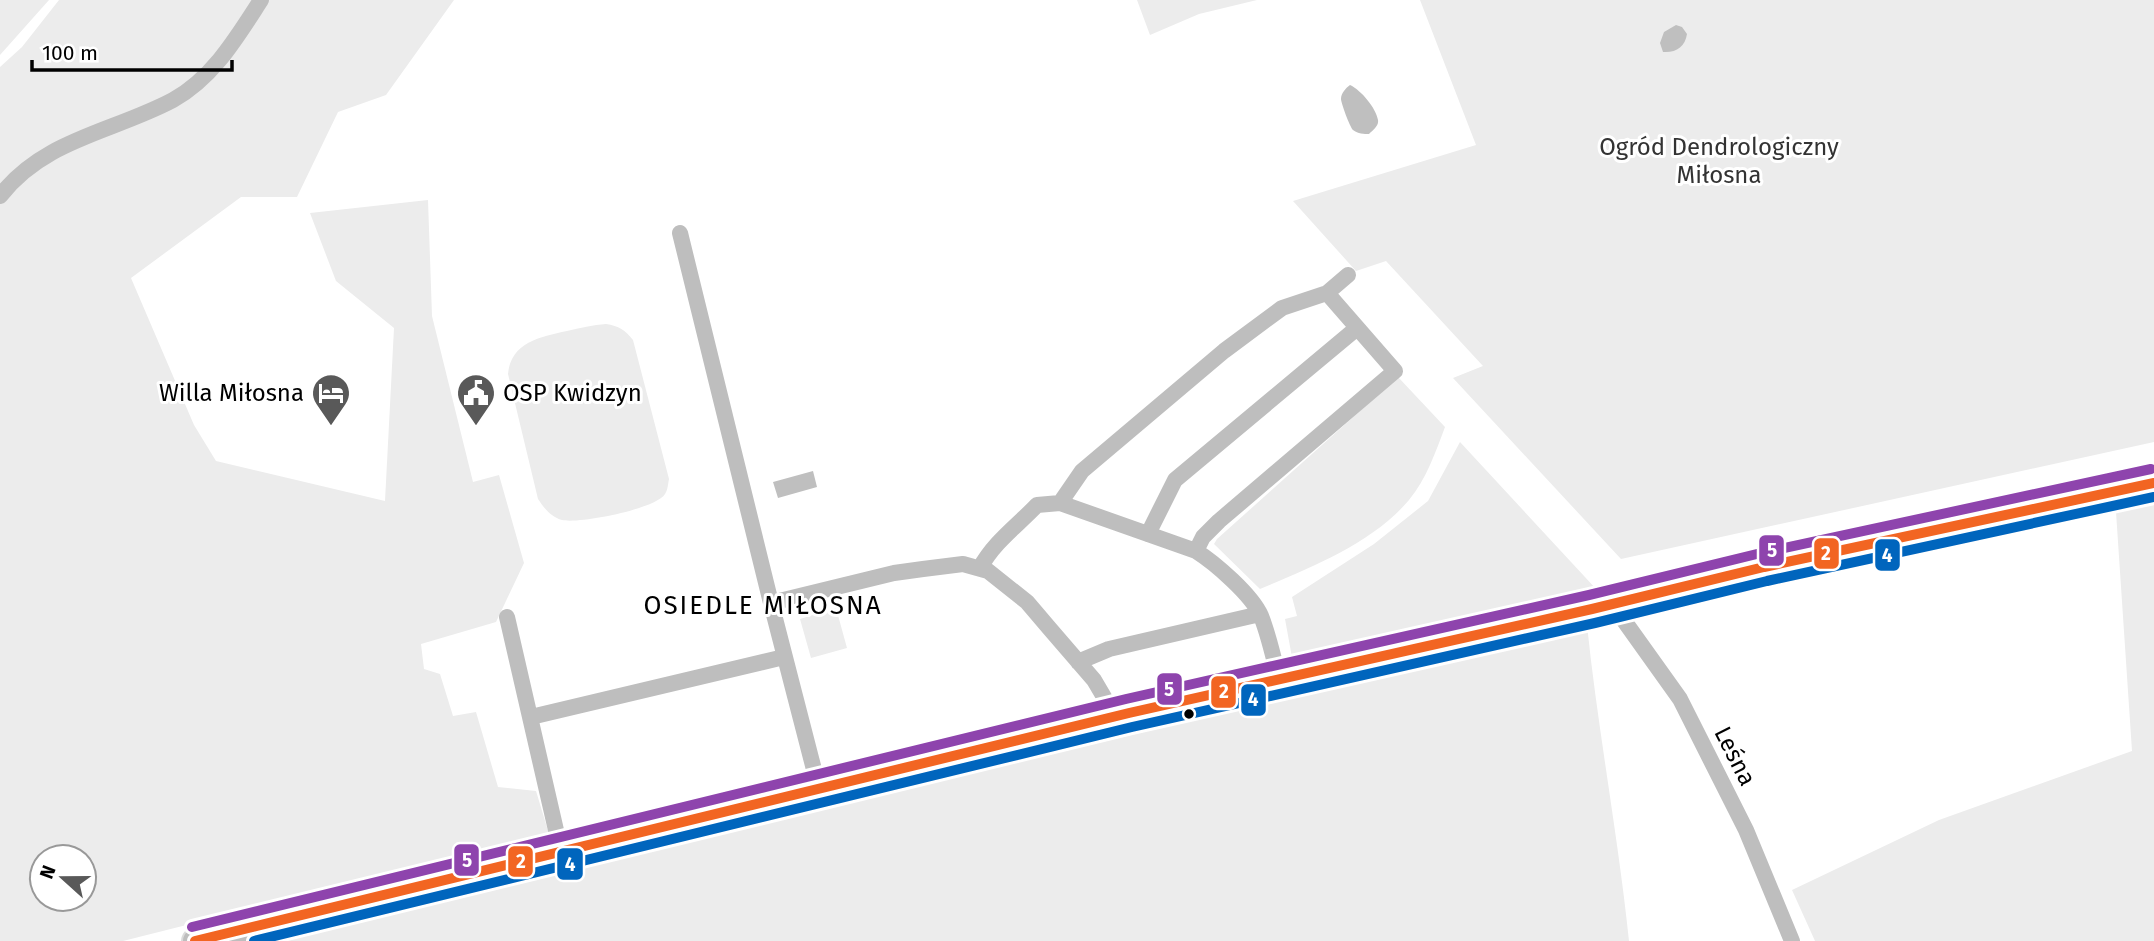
<svg xmlns="http://www.w3.org/2000/svg" width="2154" height="941" font-family="'Fira Sans',sans-serif">
	<style>
		.green { fill: #ececec; fill-rule: evenodd }
		.water { fill: #bfbfbf }
		.lines { fill: none; stroke-linecap: round; stroke-linejoin: round }
		.primary-casing { stroke: #dbdbdb; stroke-width: 28 }
		.minor { stroke: #bebebe; stroke-width: 16 }
		.primary { stroke: #bebebe; stroke-width: 24 }
		.bus-1-casing { stroke: #fff; stroke-width: 16 }
		.bus-2-casing { stroke: #fff; stroke-width: 16 }
		.bus-3-casing { stroke: #fff; stroke-width: 16 }
		.bus-1 { stroke: #f26522; stroke-width: 10 }
		.bus-2 { stroke: #0065bd; stroke-width: 10 }
		.bus-3 { stroke: #8e44ad; stroke-width: 10 }
		.bus-dot { fill: #000; stroke: #fff; stroke-width: 2.5 }
		.labels { text-anchor: middle; dominant-baseline: central; stroke-width: 6; stroke-linejoin: round; paint-order: stroke }
		.park-label { font-size: 24px; fill: #333; stroke: #fff }
		.poi-label { font-size: 24px; fill: #000; stroke: #fff; text-anchor: end }
		.street-label { font-size: 24px; fill: #000; stroke: #fff }
		.neighbourhood-label { font-size: 26px; letter-spacing: 2px; fill: #000; stroke: #fff }
		.line-badge { stroke: #fff; stroke-width: 2.5 }
		.badge-label { font-size: 19px; text-anchor: middle; font-weight: bold; fill: #fff }
	</style>
	<rect width="100%" height="100%" fill="#fff"/>
	<path class="green" d="M 0,0 L 49,0 L 0,55 Z
		M 59,0 L 454,0 L 386,95 L 338,112 L 297,197 L 241,197 L 131,278 L 194,425 L 216,461 L 385,501 L 394,328 L 336,281 L 310,213 L 428,200 L 432,316 L 473,482 L 499,475 L 524,563 L 496,622 L 421,644 L 424,669 L 440,674 L 453,716 L 476,712 L 498,787 L 536,791 L 549,834 L 123,941 L 0,941 L 0,67 L 22,47 ZM 42,857 L 84,857 L 84,899 L 42,899 Z
		M 1137,0 L 1257,0 L 1199,14 L 1150,35 Z
		M 1420,0 L 2154,0 L 2154,442 L 1621,559 L 1453,378 L 1483,366 L 1386,261 L 1356,271 L 1293,201 L 1476,145 Z
		M 606,324 C 619,326 625,330 633,340 L 669,479 C 668,483 668,490 665,494 C 656,509 579,524 562,520 C 551,517 544,508 538,499 L 508,374 C 511,342 540,337 567,331 C 580,328 593,325 606,324 Z
		M 1398,377 L 1445,427 C 1436,451 1426,480 1409,500 C 1373,543 1310,568 1260,589 L 1214,544 L 1217,539 Z
		M 1460,442 L 1597,590 L 1549,607 L 1293,663 L 1285,619 L 1297,616 L 1292,597 L 1374,544 L 1428,501 Z
		M 2154,503 L 2154,941 L 1815,941 L 1792,890 L 1939,820 L 2132,751 L 2116,512 Z
		M 836,608 L 847,648 L 811,658 L 800,619 Z
		M 1587,625 C 1598,731 1618,835 1629,941 L 286,941 L 476,893 Z"/>
	<path class="water" d="M 1676,25 L 1682,27 L 1687,34 C 1685,47 1676,53 1663,52 L 1660,43 L 1664,32 Z
		M 1350,85 C 1361,90 1376,108 1378,120 C 1379,126 1373,130 1369,134 C 1364,134 1358,134 1353,130 C 1350,127 1341,103 1341,99 C 1341,93 1346,88 1350,85 Z
		M 813,471 L 817,487 L 778,498 L 773,482 Z"/>
	<g class="lines">
		<defs>
			<path id="primary" d="M 195,941 L 1129,713 L 1592,609 L 1764,567 L 2154,483"/>
		</defs>
		<use href="#primary" class="primary-casing"/>
		<path class="minor" d="M 0,196 C 44,139 113,132 173,100 C 213,78 237,37 261,0
			M 680,233 L 771,603 L 819,789
			M 1060,503 L 1082,471 L 1224,351 L 1282,308 L 1327,293 L 1348,275
			M 1148,534 L 1175,480 L 1357,328
			M 1196,551 L 1203,537 L 1219,521 L 1395,371 L 1327,293
			M 980,568 C 994,542 1017,526 1037,505 L 1060,503 L 1196,551 C 1215,563 1252,595 1261,616 C 1269,636 1274,659 1279,680
			M 771,603 L 894,573 L 923,569 L 963,564 L 988,571 L 1027,602 L 1050,629 L 1094,680 L 1104,697 L 1112,718
			M 1617,603 L 1620,615 L 1680,699 L 1746,830 L 1792,941
			M 507,617 L 561,852
			M 1078,662 L 1109,649 L 1260,614
			M 531,717 L 784,657"/>
		<use href="#primary" class="primary"/>
		<defs>
			<path id="bus-1" d="M 195,941 L 1129,713 L 1592,609 L 1764,567 L 2154,483"/>
			<path id="bus-2" d="M 254,941 L 1132,727 L 1595,623 L 1767,581 L 2154,497"/>
			<path id="bus-3" d="M 192,927 L 1126,699 L 1589,595 L 1761,553 L 2151,469"/>
		</defs>
		<use href="#bus-1" class="bus-1-casing"/>
		<use href="#bus-2" class="bus-2-casing"/>
		<use href="#bus-3" class="bus-3-casing"/>
		<use href="#bus-1" class="bus-1"/>
		<use href="#bus-2" class="bus-2"/>
		<use href="#bus-3" class="bus-3"/>
	</g>
	<defs>
		<symbol id="hotel-pin" viewBox="-11 -11 22 30"><path d="M0 17L-7.5 6A9.5 9.5 0 1 1 7.5 6Z" fill="#595959" stroke="#fff"/><path d="M-6-4.5h1.5V1H6V5H4.5V3h-9V5H-6ZM-4 0a1.8 1.8 0 1 1 3.6 0ZM.5 0V-2.5h3Q6-2.5 6 0Z" fill="#fff"/></symbol>
		<symbol id="civic-pin" viewBox="-11 -11 22 30"><path d="M0 17L-7.5 6A9.5 9.5 0 1 1 7.5 6Z" fill="#595959" stroke="#fff"/><path d="M-.6-6.5H3V-4.5H.6V-3L4-1V1h2V6H-6V1h2V-1L-.6-3ZM-1.2 2.5V6h2.4V2.5Z" fill="#fff"/></symbol>
	</defs>
	<g fill-rule="evenodd">
		<use href="#hotel-pin" x="309" y="371" width="44" height="60"/>
		<use href="#civic-pin" x="454" y="371" width="44" height="60"/>
	</g>
	<circle class="bus-dot" cx="1189" cy="714" r="6"/>
	<g class="labels">
		<g class="park-label">
			<text x="1719" y="147">Ogród Dendrologiczny<tspan x="1719" dy="28">Miłosna</tspan></text>
		</g>
		<g class="poi-label">
			<text x="304" y="393">Willa Miłosna</text>
			<text x="503" y="393" text-anchor="start">OSP Kwidzyn</text>
		</g>
		<g class="street-label">
			<text transform="translate(1735 756) rotate(63)">Leśna</text>
		</g>
		<g class="neighbourhood-label">
			<text x="763" y="605">OSIEDLE MIŁOSNA</text>
		</g>
	</g>
	<g class="line-badge">
		<rect x="1758" y="534" width="27" height="33" rx="7" fill="#8e44ad"/>
		<rect x="1813" y="537" width="27" height="33" rx="7" fill="#f26522"/>
		<rect x="1874" y="538" width="27" height="34" rx="7" fill="#0065bd"/>
		<rect x="1156" y="672" width="27" height="34" rx="7" fill="#8e44ad"/>
		<rect x="1210" y="675" width="27" height="34" rx="7" fill="#f26522"/>
		<rect x="1240" y="683" width="27" height="34" rx="7" fill="#0065bd"/>
		<rect x="453" y="843" width="27" height="34" rx="7" fill="#8e44ad"/>
		<rect x="507" y="845" width="27" height="33" rx="7" fill="#f26522"/>
		<rect x="556" y="847" width="28" height="34" rx="7" fill="#0065bd"/>
	</g>
	<g class="badge-label">
		<text x="1772" y="557">5</text>
		<text x="1826" y="560">2</text>
		<text x="1887" y="562">4</text>
		<text x="1169" y="696">5</text>
		<text x="1224" y="698">2</text>
		<text x="1253" y="706">4</text>
		<text x="467" y="867">5</text>
		<text x="521" y="868">2</text>
		<text x="570" y="871">4</text>
	</g>
	<g transform="translate(63 878) rotate(291)"><circle r="33" fill="#ffffff" stroke="#999999" stroke-width="2"/>
	<path d="M0-5L12 26L0 18L-12 26Z" fill="#595959"/>
	<text y="-10" font-size="19" font-weight="bold" text-anchor="middle" fill="#000000">N</text>
	</g>
	<path d="M32 60v10h200v-10" fill="none" stroke="#000000" stroke-width="3.5"/>
	<text x="42" y="60" font-size="21" fill="#000000" stroke="#ffffff" stroke-width="5" paint-order="stroke">100 m</text>
</svg>
